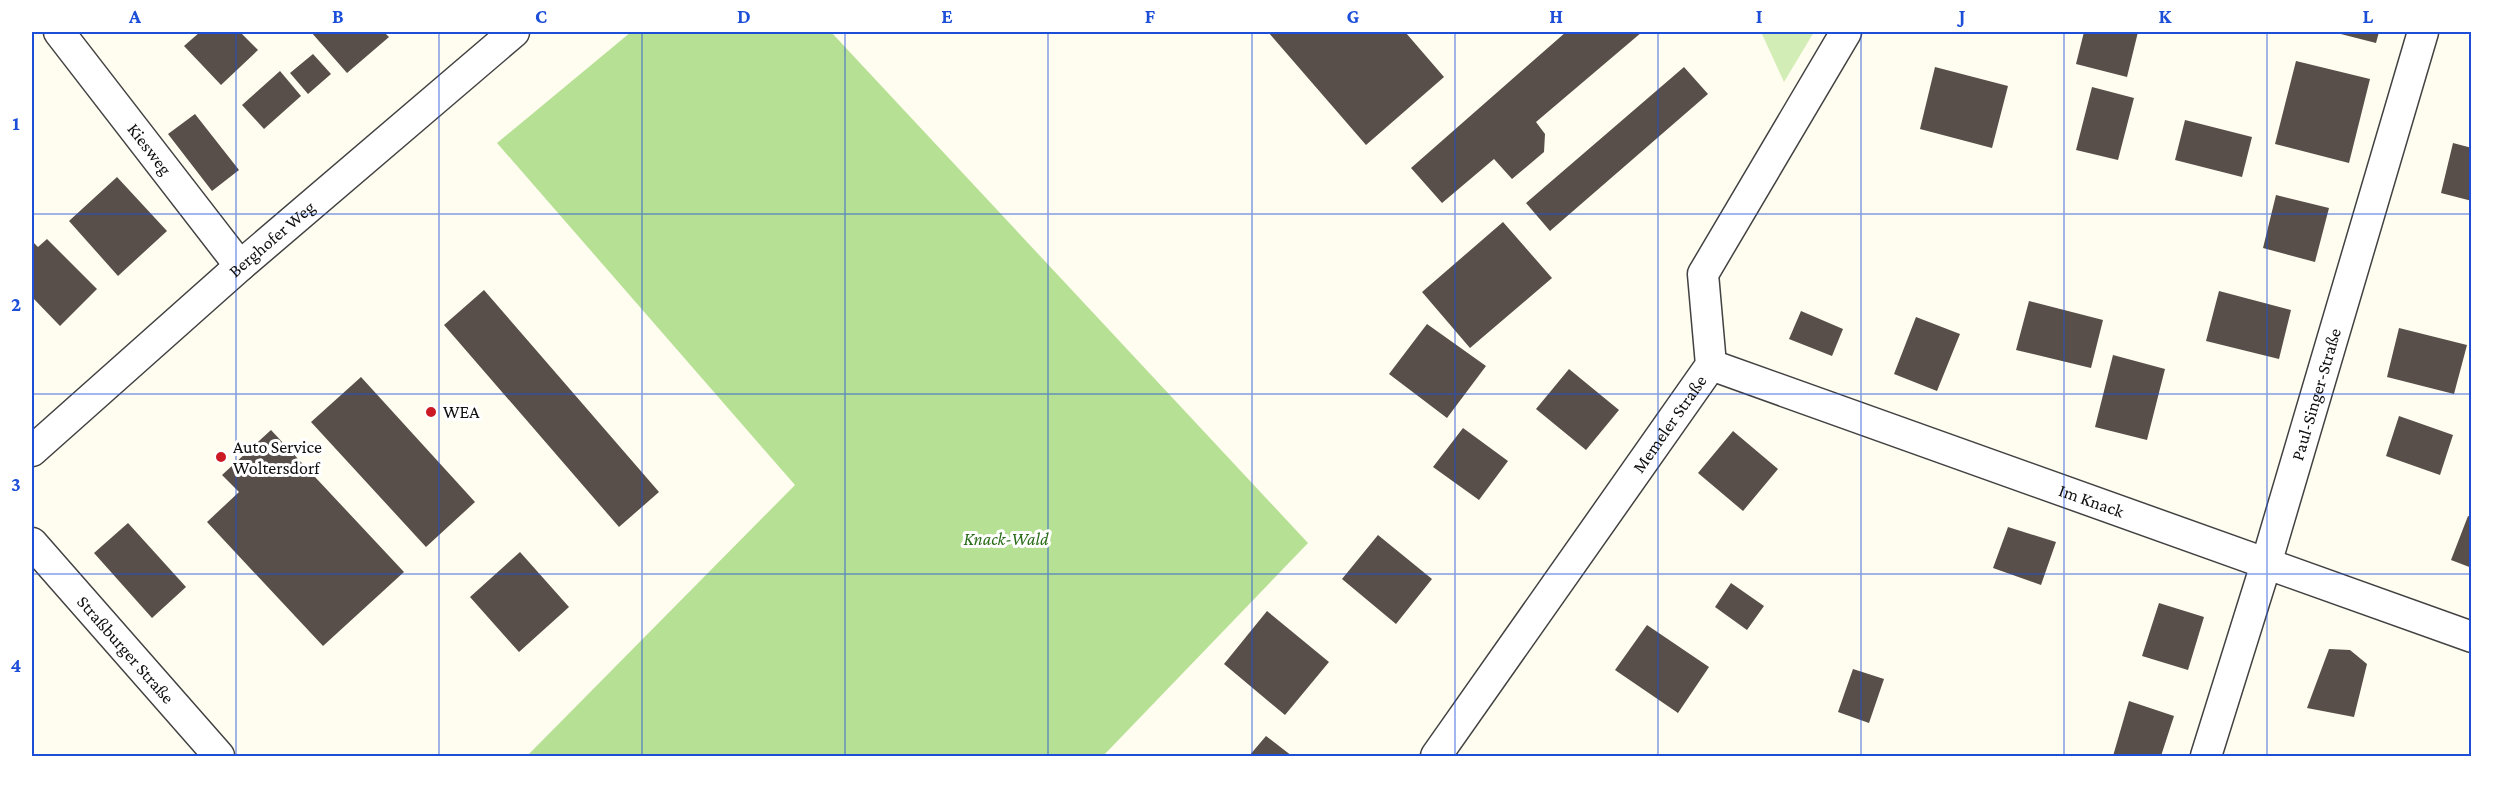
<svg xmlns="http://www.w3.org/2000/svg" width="2503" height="788" font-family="'Crimson Pro',serif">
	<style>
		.green { fill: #d3edb6 }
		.forest { fill: #b6e093 }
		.building { fill: #584f4a }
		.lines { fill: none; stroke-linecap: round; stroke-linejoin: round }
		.street-casing { stroke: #424242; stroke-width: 33 }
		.street { stroke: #fff; stroke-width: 30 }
		.grid { fill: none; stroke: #1d4ed8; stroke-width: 1.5; stroke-opacity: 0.55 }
		.poi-dot { fill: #cb1a23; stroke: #fff; stroke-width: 2 }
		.labels { text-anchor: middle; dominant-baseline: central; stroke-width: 6; stroke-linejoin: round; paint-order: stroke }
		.street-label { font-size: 18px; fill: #0f0f0f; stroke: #fff }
		.poi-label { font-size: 18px; fill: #0f0f0f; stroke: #fff; text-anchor: start }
		.park-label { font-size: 18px; font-style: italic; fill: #2a6d18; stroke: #fff }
		.neatline { fill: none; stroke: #1d4ed8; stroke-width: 2 }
		.grid-label { font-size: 20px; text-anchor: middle; font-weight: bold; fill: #1d4ed8 }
	</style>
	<rect width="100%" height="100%" fill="#fffcf0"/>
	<path class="green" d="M 1761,32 L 1814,32 L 1784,82 Z"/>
	<path class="forest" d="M 631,32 L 831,32 L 1308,543 L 1103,756 L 527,756 L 795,485 L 497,143 Z"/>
	<path class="building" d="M 200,32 L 240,32 L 258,50 L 221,85 L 184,46 Z
		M 311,32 L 384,32 L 389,37 L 347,73 Z
		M 1268,32 L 1407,32 L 1406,33 L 1444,77 L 1366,145 Z
		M 1566,32 L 1642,32 L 1536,122 L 1545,134 L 1544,152 L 1512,179 L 1494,159 L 1442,203 L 1411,168 Z
		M 2084,32 L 2138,32 L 2127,77 L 2076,64 Z
		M 2333,32 L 2379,32 L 2376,43 Z
		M 313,54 L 331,74 L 308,94 L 290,73 Z
		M 2296,61 L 2370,79 L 2349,163 L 2275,144 Z
		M 1684,67 L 1708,94 L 1550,231 L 1526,203 Z
		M 1935,67 L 2008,86 L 1992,148 L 1920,129 Z
		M 280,71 L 301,96 L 264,129 L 242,105 Z
		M 2092,87 L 2134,98 L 2118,160 L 2076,150 Z
		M 195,114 L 239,170 L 212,191 L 168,134 Z
		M 2185,120 L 2252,137 L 2242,177 L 2175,160 Z
		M 2453,143 L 2472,148 L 2472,201 L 2441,193 Z
		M 117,177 L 167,231 L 118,276 L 69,221 Z
		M 2276,195 L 2329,208 L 2315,262 L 2263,248 Z
		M 1503,222 L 1552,278 L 1470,348 L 1422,292 Z
		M 47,239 L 97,289 L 60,326 L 32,297 L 32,241 L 38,247 Z
		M 484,290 L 659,492 L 619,527 L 444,325 Z
		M 2219,291 L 2291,310 L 2279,359 L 2206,341 Z
		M 2029,301 L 2103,320 L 2091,368 L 2016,350 Z
		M 1801,311 L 1843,329 L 1832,356 L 1789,339 Z
		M 1916,317 L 1960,334 L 1937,391 L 1894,374 Z
		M 1427,324 L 1486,366 L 1447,418 L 1389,374 Z
		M 2399,328 L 2467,345 L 2454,394 L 2387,377 Z
		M 2113,355 L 2165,369 L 2147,440 L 2095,427 Z
		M 1569,369 L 1619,410 L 1586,450 L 1536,409 Z
		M 361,377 L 475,502 L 426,547 L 311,422 Z
		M 2399,416 L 2453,435 L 2440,475 L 2386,456 Z
		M 1463,428 L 1508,461 L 1479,500 L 1433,467 Z
		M 271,430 L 404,572 L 323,646 L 207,522 L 239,492 L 222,475 Z
		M 1733,431 L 1778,469 L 1743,511 L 1698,473 Z
		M 2468,516 L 2472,517 L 2472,568 L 2451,560 Z
		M 128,523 L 186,587 L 152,618 L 94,553 Z
		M 2008,527 L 2056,542 L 2041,585 L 1993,568 Z
		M 1378,535 L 1432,579 L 1396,624 L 1342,579 Z
		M 520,552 L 569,607 L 519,652 L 470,597 Z
		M 1731,583 L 1764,606 L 1747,630 L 1715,607 Z
		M 2159,603 L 2204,617 L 2188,670 L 2142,656 Z
		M 1267,611 L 1329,662 L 1285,715 L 1224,664 Z
		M 1647,625 L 1709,667 L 1678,713 L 1615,670 Z
		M 2329,649 L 2350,650 L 2367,664 L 2354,717 L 2307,708 Z
		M 1853,669 L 1884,679 L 1869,723 L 1838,712 Z
		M 2129,701 L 2174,716 L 2161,756 L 2113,756 Z
		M 1266,736 L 1292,756 L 1249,756 Z"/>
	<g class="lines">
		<defs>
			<g id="street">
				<path id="s1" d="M 59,32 L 240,266"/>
				<path id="s2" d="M 1711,365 L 2472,637"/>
				<path id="s3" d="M 32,451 L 240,266 L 514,32"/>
				<path id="s4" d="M 32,543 L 219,756"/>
				<path id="s5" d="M 1436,756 L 1711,365 L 1703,274 L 1846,32"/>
				<path id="s6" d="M 2206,756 L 2266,564 L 2423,32"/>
			</g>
		</defs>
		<use href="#street" class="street-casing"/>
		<use href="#street" class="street"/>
	</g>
	<path class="grid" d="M 236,32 L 236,756M 439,32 L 439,756M 642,32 L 642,756M 845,32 L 845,756M 1048,32 L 1048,756M 1252,32 L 1252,756M 1455,32 L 1455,756M 1658,32 L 1658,756M 1861,32 L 1861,756M 2064,32 L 2064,756M 2267,32 L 2267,756M 32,214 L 2472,214M 32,394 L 2472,394M 32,574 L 2472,574"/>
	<g class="poi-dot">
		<circle cx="431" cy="412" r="6"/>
		<circle cx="221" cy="457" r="6"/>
	</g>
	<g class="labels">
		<g class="street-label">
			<text stroke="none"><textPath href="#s1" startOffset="148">Kiesweg</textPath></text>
			<text stroke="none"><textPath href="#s3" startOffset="320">Berghofer Weg</textPath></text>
			<text stroke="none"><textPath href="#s6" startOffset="378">Paul-Singer-Straße</textPath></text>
			<text stroke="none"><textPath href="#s5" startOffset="406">Memeler Straße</textPath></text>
			<text stroke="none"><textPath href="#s2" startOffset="404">Im Knack</textPath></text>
			<text stroke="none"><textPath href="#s4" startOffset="142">Straßburger Straße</textPath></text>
		</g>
		<g class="poi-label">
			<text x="443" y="412">WEA</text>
			<text x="233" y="447">Auto Service<tspan x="233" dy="21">Woltersdorf</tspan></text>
		</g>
		<g class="park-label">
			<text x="1006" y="539">Knack-Wald</text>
		</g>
	</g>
	<rect width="2503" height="788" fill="none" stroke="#ffffff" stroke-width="66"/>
	<rect x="33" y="33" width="2437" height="722" class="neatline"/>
	<g class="grid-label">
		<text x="135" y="23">A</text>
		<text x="338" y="23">B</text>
		<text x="541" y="23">C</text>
		<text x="744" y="23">D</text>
		<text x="947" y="23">E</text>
		<text x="1150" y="23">F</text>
		<text x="1353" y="23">G</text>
		<text x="1556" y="23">H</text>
		<text x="1759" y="23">I</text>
		<text x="1962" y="23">J</text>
		<text x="2165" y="23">K</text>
		<text x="2368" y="23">L</text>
		<text x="16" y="130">1</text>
		<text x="16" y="311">2</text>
		<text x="16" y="491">3</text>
		<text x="16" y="672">4</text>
	</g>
</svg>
